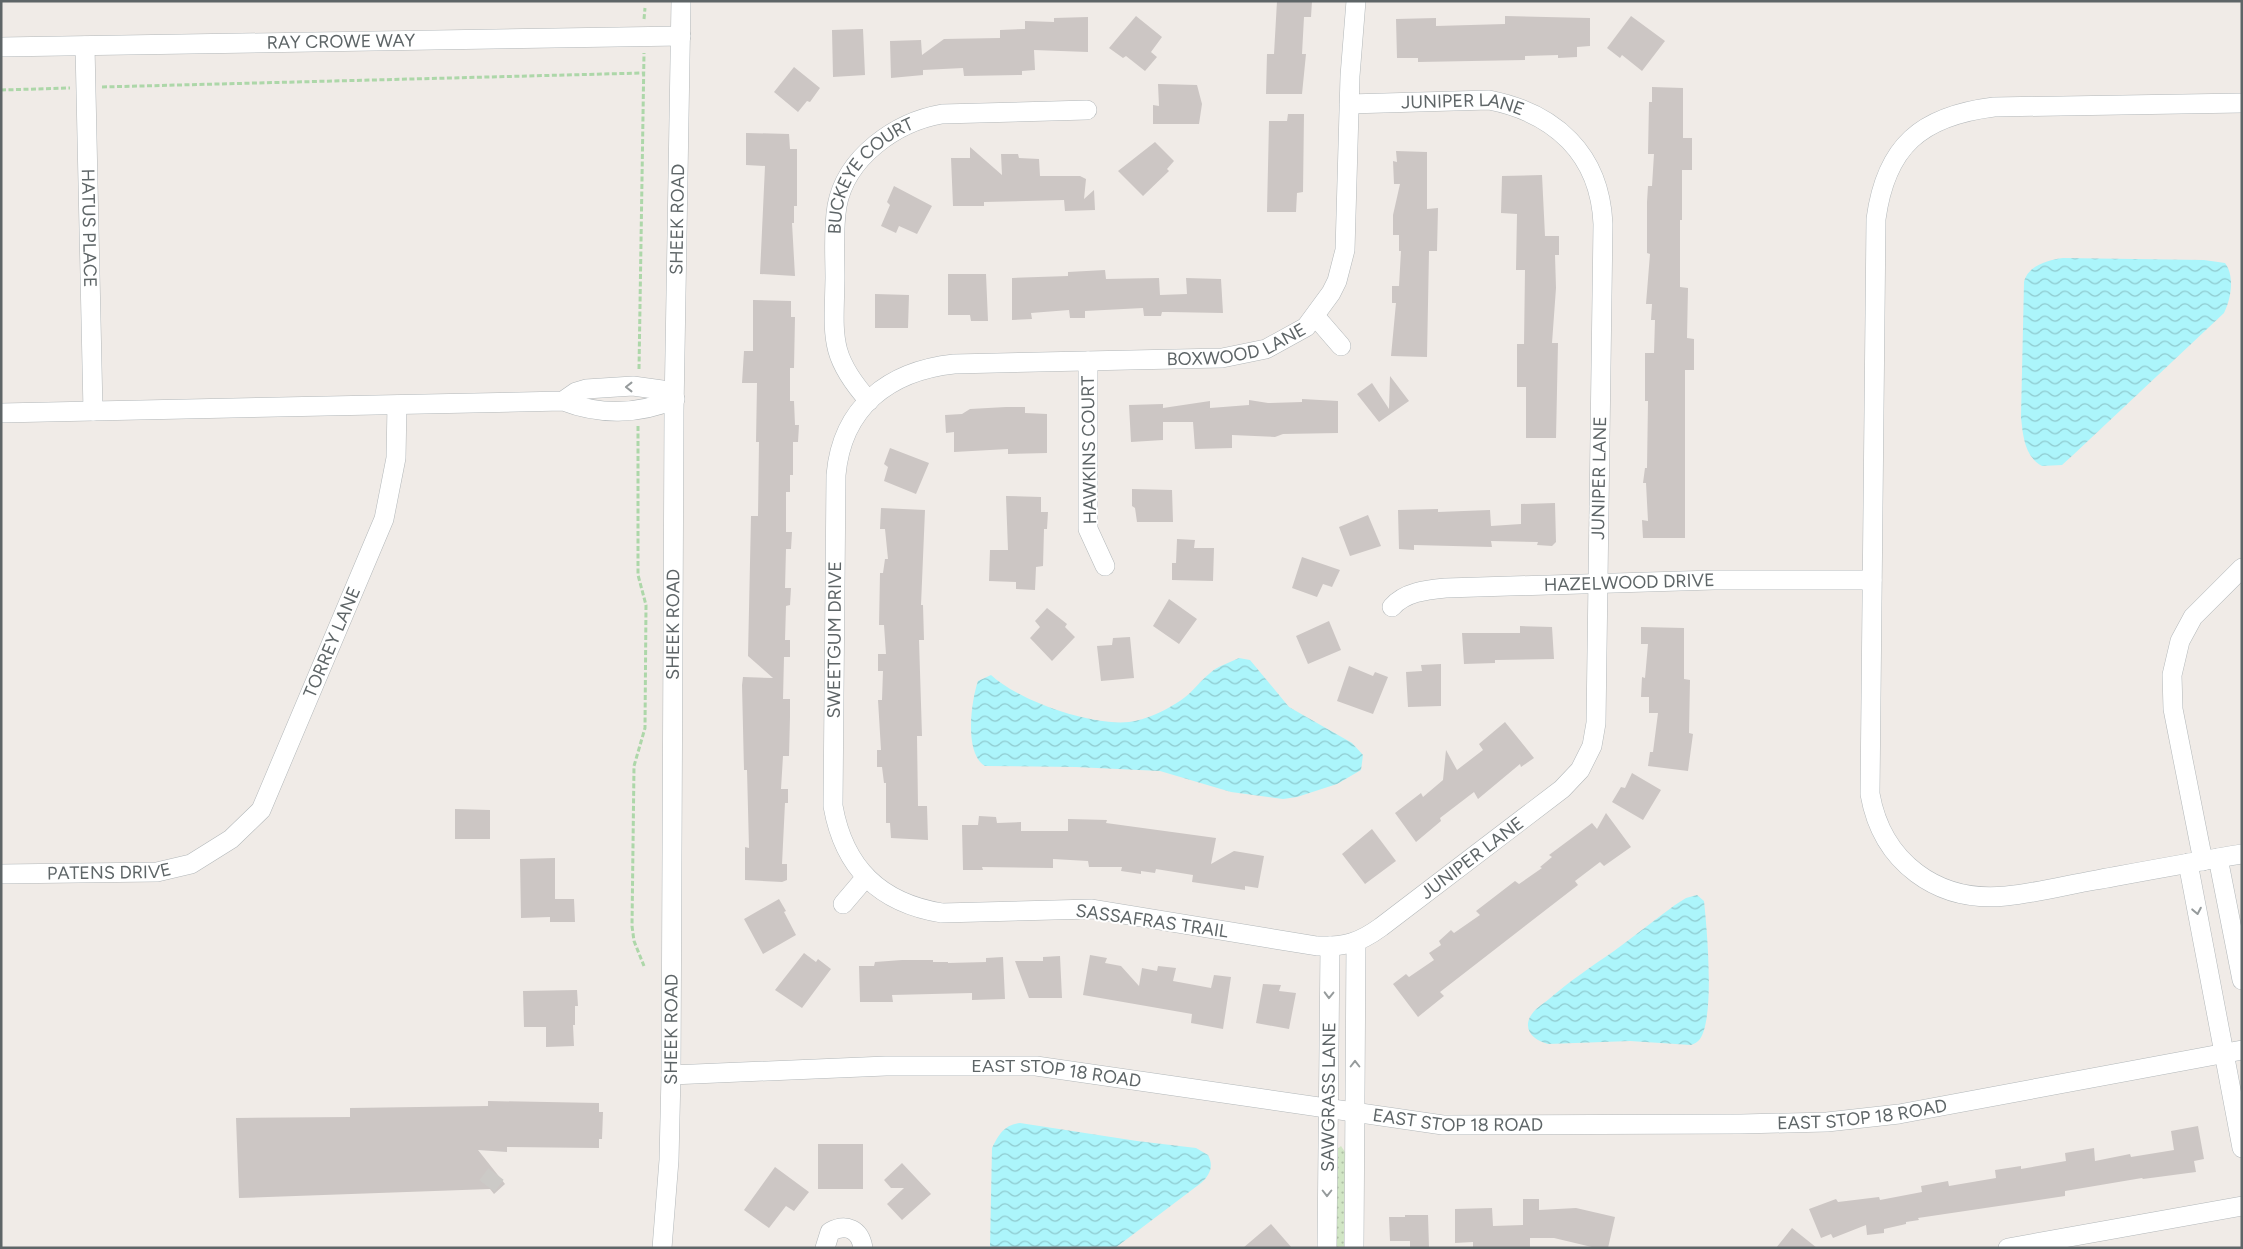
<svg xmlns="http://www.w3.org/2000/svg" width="2243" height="1249" font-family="Figtree,sans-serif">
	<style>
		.grass { fill: url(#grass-dots) }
		.water { fill: url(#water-waves) }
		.building { fill: #ccc6c4 }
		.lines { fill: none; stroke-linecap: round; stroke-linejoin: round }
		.minor-tunnel { stroke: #cccac7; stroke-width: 19; stroke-dasharray: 19 9; stroke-linecap: butt }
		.minor-casing { stroke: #b2b7b9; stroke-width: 20 }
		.path { stroke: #add7a9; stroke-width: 3; stroke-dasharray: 5 2.5; stroke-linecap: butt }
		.minor { stroke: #fff; stroke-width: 19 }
		.oneway { stroke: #969b9c }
		.labels { text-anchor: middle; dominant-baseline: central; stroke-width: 4; stroke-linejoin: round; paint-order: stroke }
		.street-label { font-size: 18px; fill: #5e6567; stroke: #fff }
	</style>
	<defs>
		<pattern id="grass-dots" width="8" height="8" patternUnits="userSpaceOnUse" patternTransform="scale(1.25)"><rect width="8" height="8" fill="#d1e6c5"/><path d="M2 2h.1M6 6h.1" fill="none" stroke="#adbea4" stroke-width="1.8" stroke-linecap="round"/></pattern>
		<pattern id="water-waves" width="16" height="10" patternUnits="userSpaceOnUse" patternTransform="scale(1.25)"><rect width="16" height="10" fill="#acf5fb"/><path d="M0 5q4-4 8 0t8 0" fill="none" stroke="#8fcacf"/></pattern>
	</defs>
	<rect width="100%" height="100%" fill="#f0ebe7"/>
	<path class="grass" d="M 1341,1146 L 1345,1152 L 1344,1248 L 1335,1248 L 1337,1149 Z"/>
	<path class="water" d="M 2063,258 L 2204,260 L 2225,263 C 2235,276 2231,299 2224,313 L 2073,455 L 2062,465 L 2042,466 C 2024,456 2023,435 2021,417 L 2024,282 C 2028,265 2049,260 2063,258 Z
		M 1239,658 L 1250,660 L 1289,707 L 1352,743 L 1363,755 L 1361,770 L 1337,784 L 1297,797 L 1283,799 L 1231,792 L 1160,771 L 1076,767 L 985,766 C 964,754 971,701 978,681 L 991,675 C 1019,701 1091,726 1129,722 C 1145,720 1162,712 1175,704 C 1190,696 1197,684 1209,674 C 1217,666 1229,663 1239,658 Z
		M 1697,895 L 1704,901 C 1707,929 1715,1017 1700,1039 C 1698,1042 1694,1044 1691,1045 L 1630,1041 L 1548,1044 C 1535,1041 1523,1031 1530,1017 C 1534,1009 1543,1004 1549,999 C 1570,981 1592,966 1614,951 C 1635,936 1654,920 1675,905 L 1686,898 Z
		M 1020,1123 L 1137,1141 L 1196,1148 L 1208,1155 C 1214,1166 1210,1175 1201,1183 L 1115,1248 L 990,1248 L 992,1148 C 999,1134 1004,1125 1020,1123 Z"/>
	<path class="building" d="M 1277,1 L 1312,1 L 1311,17 L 1304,17 L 1302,54 L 1306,54 L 1302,94 L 1266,94 L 1267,54 L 1274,54 Z
		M 1136,16 L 1162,37 L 1151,52 L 1157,57 L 1145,71 L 1126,56 L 1123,58 L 1109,48 Z
		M 1505,16 L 1590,18 L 1590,46 L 1577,47 L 1577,57 L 1558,58 L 1558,55 L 1525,56 L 1525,60 L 1418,62 L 1418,58 L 1397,58 L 1396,19 L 1436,18 L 1436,26 L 1505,24 Z
		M 1631,16 L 1665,41 L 1642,71 L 1622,55 L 1620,58 L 1607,48 Z
		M 1088,17 L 1088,52 L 1034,50 L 1035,70 L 1022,71 L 1022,75 L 964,76 L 963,68 L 923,70 L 923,75 L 891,78 L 890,41 L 921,40 L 922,55 L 944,39 L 1000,38 L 1000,30 L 1025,29 L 1025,21 L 1054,22 L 1054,18 Z
		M 863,29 L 865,75 L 833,77 L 832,30 Z
		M 794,67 L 820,88 L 810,102 L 807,101 L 798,112 L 774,92 Z
		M 1158,84 L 1197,85 L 1202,104 L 1199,124 L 1153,124 L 1153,105 L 1159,106 Z
		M 1652,87 L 1683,88 L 1683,138 L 1692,138 L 1692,170 L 1682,170 L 1682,220 L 1680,220 L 1680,287 L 1688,288 L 1687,338 L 1694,339 L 1694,370 L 1685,370 L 1685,538 L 1643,538 L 1642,520 L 1648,521 L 1646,483 L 1643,483 L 1645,468 L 1647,468 L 1648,401 L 1645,401 L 1645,353 L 1654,353 L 1655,320 L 1651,320 L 1652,304 L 1646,304 L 1650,254 L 1647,253 L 1647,202 L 1648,186 L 1652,186 L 1654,154 L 1648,154 L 1649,102 L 1652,102 Z
		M 1288,114 L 1304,114 L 1303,192 L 1297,193 L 1296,212 L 1267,212 L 1269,121 L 1287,121 Z
		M 746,133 L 789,134 L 790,149 L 797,149 L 797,206 L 794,206 L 794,223 L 792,223 L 795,276 L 760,274 L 765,166 L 746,165 Z
		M 1155,142 L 1174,161 L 1167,169 L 1169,171 L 1143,196 L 1118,171 Z
		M 970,147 L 1002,175 L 1001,154 L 1018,154 L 1019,158 L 1039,159 L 1040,176 L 1080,176 L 1086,179 L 1084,199 L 1094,190 L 1095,210 L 1065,211 L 1064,200 L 984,202 L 984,206 L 953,206 L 951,158 L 970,158 Z
		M 1396,151 L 1427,152 L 1427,209 L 1438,208 L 1437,251 L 1429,251 L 1427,357 L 1391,356 L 1396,303 L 1392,303 L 1392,286 L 1399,286 L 1401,251 L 1399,251 L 1399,235 L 1393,235 L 1393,215 L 1400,184 L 1394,184 L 1393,161 L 1397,162 Z
		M 1542,175 L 1545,236 L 1559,236 L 1559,255 L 1555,255 L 1556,288 L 1552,343 L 1558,343 L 1556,438 L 1526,438 L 1526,387 L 1517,387 L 1517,344 L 1524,344 L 1525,270 L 1516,270 L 1517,214 L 1501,213 L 1502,176 Z
		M 894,186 L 932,206 L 917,234 L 899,226 L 896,233 L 881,226 L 890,205 L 887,202 Z
		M 1105,270 L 1106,279 L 1159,278 L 1160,295 L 1187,294 L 1186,278 L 1221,279 L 1223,313 L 1168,312 L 1162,312 L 1161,316 L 1144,316 L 1143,308 L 1085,311 L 1085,318 L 1070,318 L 1069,310 L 1031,313 L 1032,319 L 1012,320 L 1012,278 L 1068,276 L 1068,272 Z
		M 948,274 L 986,274 L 988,321 L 971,321 L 970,315 L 948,315 Z
		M 875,294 L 909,295 L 908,328 L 875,328 Z
		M 753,300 L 791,301 L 791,317 L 795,317 L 794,368 L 790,368 L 790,401 L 794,401 L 795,425 L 799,425 L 798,442 L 793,442 L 793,475 L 790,475 L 790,492 L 786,492 L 786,532 L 792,532 L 791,549 L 786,549 L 785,588 L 791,588 L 790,605 L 786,606 L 785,640 L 790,640 L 790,657 L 784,657 L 783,699 L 790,699 L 790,717 L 789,756 L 783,756 L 781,789 L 788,789 L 788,803 L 785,803 L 782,864 L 787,864 L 787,880 L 782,882 L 745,880 L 745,847 L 749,848 L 747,770 L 744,770 L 742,685 L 743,677 L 773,678 L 748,656 L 751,516 L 758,516 L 759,442 L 756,442 L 757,383 L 742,383 L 744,351 L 753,351 Z
		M 1390,376 L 1409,401 L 1379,422 L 1357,394 L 1372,383 L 1389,409 Z
		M 1302,399 L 1338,401 L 1338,433 L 1283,434 L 1275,437 L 1232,435 L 1232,448 L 1195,449 L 1193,422 L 1163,422 L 1163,440 L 1131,442 L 1129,405 L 1163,404 L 1163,408 L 1210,401 L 1210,408 L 1249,405 L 1249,400 L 1268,403 L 1302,402 Z
		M 1006,407 L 1025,407 L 1025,413 L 1047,414 L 1047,453 L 1008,454 L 1008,449 L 954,452 L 954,432 L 946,433 L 945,415 L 962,414 L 970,409 Z
		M 890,448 L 929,463 L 916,494 L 884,481 L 888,467 L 884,464 Z
		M 1132,489 L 1172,490 L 1173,522 L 1137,522 L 1135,508 L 1132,506 Z
		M 1006,496 L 1041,497 L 1041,512 L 1048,512 L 1047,529 L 1044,529 L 1043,566 L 1036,567 L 1035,590 L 1016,589 L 1016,582 L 989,581 L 990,550 L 1008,550 Z
		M 1555,503 L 1556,542 L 1552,546 L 1537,545 L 1538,542 L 1491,541 L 1492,547 L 1414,545 L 1414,550 L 1399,549 L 1398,510 L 1438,509 L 1438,512 L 1490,510 L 1491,526 L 1521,524 L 1521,504 Z
		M 881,508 L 925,510 L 921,605 L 923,605 L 924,640 L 919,640 L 922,736 L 917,736 L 918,806 L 927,806 L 928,840 L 891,838 L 890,823 L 886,823 L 886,783 L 884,783 L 882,767 L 877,767 L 877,750 L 881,750 L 878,700 L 882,700 L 883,671 L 878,671 L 878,654 L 886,654 L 884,625 L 879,625 L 880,573 L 883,573 L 885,559 L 888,559 L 885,529 L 880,529 Z
		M 1368,515 L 1381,546 L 1350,556 L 1339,527 Z
		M 1177,539 L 1195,540 L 1194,548 L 1214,548 L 1213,581 L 1172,580 L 1172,563 L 1176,563 Z
		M 1302,557 L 1340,570 L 1332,587 L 1323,584 L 1317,597 L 1292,588 Z
		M 1169,599 L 1197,619 L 1179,644 L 1153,626 Z
		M 1047,608 L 1067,624 L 1065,627 L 1075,637 L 1052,661 L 1030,638 L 1040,627 L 1035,621 Z
		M 1329,621 L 1341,650 L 1308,664 L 1296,636 Z
		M 1520,626 L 1552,627 L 1554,659 L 1495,660 L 1495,663 L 1464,664 L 1462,633 L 1520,633 Z
		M 1641,627 L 1684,628 L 1684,679 L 1690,680 L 1689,733 L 1693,734 L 1688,771 L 1648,766 L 1650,752 L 1653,752 L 1658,713 L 1649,713 L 1649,697 L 1641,697 L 1642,677 L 1645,678 L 1648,644 L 1641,644 Z
		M 1130,637 L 1134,678 L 1101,681 L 1097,646 L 1112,645 L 1113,638 Z
		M 1441,664 L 1441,706 L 1408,707 L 1406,672 L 1422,671 L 1421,665 Z
		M 1349,666 L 1373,676 L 1375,672 L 1388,677 L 1373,714 L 1337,701 Z
		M 1505,722 L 1534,758 L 1521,767 L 1520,764 L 1478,799 L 1474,792 L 1440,818 L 1441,821 L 1416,842 L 1395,813 L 1421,793 L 1423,797 L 1443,780 L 1446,750 L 1457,770 L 1483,750 L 1479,744 Z
		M 1632,773 L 1661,790 L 1643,820 L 1612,802 L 1621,787 L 1625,788 Z
		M 455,809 L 490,810 L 490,839 L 455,839 Z
		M 1606,813 L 1631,847 L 1604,866 L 1600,862 L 1575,881 L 1578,885 L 1440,992 L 1444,996 L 1418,1017 L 1393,984 L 1406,974 L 1409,977 L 1434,960 L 1429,953 L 1441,945 L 1439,941 L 1451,930 L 1454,933 L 1480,915 L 1476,911 L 1515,881 L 1519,884 L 1542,868 L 1540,867 L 1552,857 L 1549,855 L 1592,823 L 1597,829 Z
		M 979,816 L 996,817 L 997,823 L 1021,822 L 1021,831 L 1068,831 L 1068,819 L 1107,820 L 1106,823 L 1216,838 L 1211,864 L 1234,851 L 1264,856 L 1258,888 L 1245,886 L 1245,890 L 1192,882 L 1193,875 L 1156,869 L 1155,873 L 1141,871 L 1141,874 L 1121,871 L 1122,867 L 1089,867 L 1088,861 L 1053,859 L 1053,868 L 982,867 L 983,870 L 963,870 L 962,825 L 978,825 Z
		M 1372,829 L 1396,861 L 1365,884 L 1342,854 Z
		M 555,858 L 555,899 L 574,899 L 575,922 L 550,922 L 550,917 L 521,918 L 520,859 Z
		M 779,899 L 786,911 L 784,912 L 796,935 L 763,954 L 744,919 Z
		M 804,953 L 816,962 L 818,959 L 831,969 L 802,1008 L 775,990 Z
		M 1090,955 L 1107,958 L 1105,963 L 1121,966 L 1139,986 L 1142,968 L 1157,971 L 1158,966 L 1176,968 L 1173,981 L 1211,988 L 1214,975 L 1231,977 L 1223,1029 L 1191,1023 L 1192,1014 L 1083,995 Z
		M 1060,956 L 1062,998 L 1029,998 L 1015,961 L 1043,961 L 1043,957 Z
		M 1003,957 L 1005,999 L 972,1000 L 972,993 L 892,995 L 893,1002 L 860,1002 L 859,966 L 874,966 L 875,962 L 902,960 L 933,960 L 933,962 L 948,962 L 948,963 L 986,962 L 986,958 Z
		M 1263,984 L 1281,985 L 1279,991 L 1296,993 L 1289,1029 L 1256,1023 Z
		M 577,990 L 578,1006 L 575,1006 L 575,1025 L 573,1025 L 574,1046 L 546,1047 L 546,1027 L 524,1027 L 523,991 Z
		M 488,1101 L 599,1103 L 599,1112 L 603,1112 L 602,1139 L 599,1139 L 599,1148 L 507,1147 L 507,1152 L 478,1150 L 505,1184 L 494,1194 L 490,1189 L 239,1198 L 236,1118 L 350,1117 L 350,1108 L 488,1106 Z
		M 2198,1126 L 2204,1159 L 2194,1161 L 2196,1172 L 2143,1179 L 2142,1178 L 2065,1191 L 2065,1196 L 1918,1218 L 1919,1220 L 1906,1222 L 1906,1224 L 1884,1229 L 1884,1233 L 1867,1235 L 1866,1225 L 1833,1238 L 1831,1234 L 1821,1238 L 1809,1209 L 1836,1199 L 1838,1202 L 1879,1197 L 1880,1200 L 1922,1192 L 1921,1186 L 1948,1181 L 1949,1186 L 1996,1178 L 1995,1170 L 2021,1166 L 2021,1169 L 2066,1161 L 2065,1153 L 2094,1148 L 2095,1161 L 2130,1154 L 2131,1157 L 2174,1150 L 2171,1131 Z
		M 818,1144 L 863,1144 L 863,1189 L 818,1189 Z
		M 902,1163 L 931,1194 L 902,1220 L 887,1204 L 904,1188 L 891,1188 L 884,1180 Z
		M 775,1167 L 809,1192 L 794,1211 L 786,1206 L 769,1228 L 744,1210 Z
		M 1523,1199 L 1539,1199 L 1539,1210 L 1576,1208 L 1615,1217 L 1608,1248 L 1596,1248 L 1554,1238 L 1530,1238 L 1530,1248 L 1473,1248 L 1473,1242 L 1455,1243 L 1455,1209 L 1492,1208 L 1493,1226 L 1523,1225 Z
		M 1405,1215 L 1428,1215 L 1429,1248 L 1410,1248 L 1410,1241 L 1390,1241 L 1389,1217 L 1405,1217 Z
		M 1271,1224 L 1292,1248 L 1243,1248 Z
		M 1792,1228 L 1817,1248 L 1776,1248 Z"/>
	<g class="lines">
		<path class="minor-tunnel" d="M 487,1186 L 496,1174"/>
		<defs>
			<g id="minor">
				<path id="s1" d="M 85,46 L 93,411"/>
				<path id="s2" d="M 1,47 L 681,36"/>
				<path d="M 2242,103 L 1994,107 C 1921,116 1886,146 1876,219 L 1870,794 C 1882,862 1937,903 2006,896 C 2036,893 2067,885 2096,880 C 2145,871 2193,862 2242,854"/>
				<path id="s3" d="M 1349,104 L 1489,100 C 1555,113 1600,154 1603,224 L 1596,723 L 1592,746 L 1580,770 L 1562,789 L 1381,927 C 1359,943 1345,947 1317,946 L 1092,909 L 942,913 C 880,903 844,868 833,806 L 836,475 C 842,407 889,371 954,364 L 1222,358 L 1266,349 L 1306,327 L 1331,293 L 1337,281 L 1345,250 L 1350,76 L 1356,1"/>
				<path d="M 1315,316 L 1341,346"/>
				<path d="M 1088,361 L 1088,529 L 1105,566"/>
				<path id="s4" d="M 869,401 C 828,355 834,336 835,278 C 835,255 833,230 837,206 C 846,157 896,122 942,114 L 1087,110"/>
				<path d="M 1,413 L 563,401 C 599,415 638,415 675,399 L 662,390 L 633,386 L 586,389 L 576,392 L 563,401"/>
				<path id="s5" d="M 1392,607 C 1405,592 1426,590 1446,588 L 1714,580 L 1872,580"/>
				<path d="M 2218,858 L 2242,980"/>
				<path d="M 2203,861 L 2173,709 L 2172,675 L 2180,641 L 2193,617 L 2242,568"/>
				<path d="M 2188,863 L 2242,1148"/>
				<path id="s6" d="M 1,874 L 157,872 L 191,864 L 231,839 L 261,810 L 384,519 L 396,458 L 397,405"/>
				<path d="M 843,904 L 866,877"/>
				<path id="s7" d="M 671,1075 L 886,1066 L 1036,1066 L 1443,1125 L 1741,1124 L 1827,1122 L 1899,1114 L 2242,1050"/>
				<path id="s8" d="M 662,1248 L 669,1160 L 671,1075 L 674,411 L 681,1"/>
				<path d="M 825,1248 L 830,1232 C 846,1223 860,1229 863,1248"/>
				<path id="s9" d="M 1327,1248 L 1330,946"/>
				<path d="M 1354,1248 L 1356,942"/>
				<path d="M 2008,1248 L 2242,1206"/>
			</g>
		</defs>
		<use href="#minor" class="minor-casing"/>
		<path class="path" d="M 644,19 L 645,8
			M 102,87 L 643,73
			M 1,90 L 70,88
			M 639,369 L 644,53
			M 638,426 L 638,575 L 646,605 L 645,728 L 634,766 L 632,926 L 634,941 L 644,966"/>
		<use href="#minor" class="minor"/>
	</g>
	<defs><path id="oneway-chevron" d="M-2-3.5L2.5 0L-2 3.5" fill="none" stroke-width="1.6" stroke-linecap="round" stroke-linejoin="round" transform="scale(1.25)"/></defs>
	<g class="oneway">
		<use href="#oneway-chevron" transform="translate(629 387) rotate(-180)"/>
		<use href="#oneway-chevron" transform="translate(2197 911) rotate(79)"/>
		<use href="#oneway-chevron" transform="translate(1329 995) rotate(91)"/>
		<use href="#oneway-chevron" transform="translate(1355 1064) rotate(-90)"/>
		<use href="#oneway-chevron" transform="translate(1327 1193) rotate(90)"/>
	</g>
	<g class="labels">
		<g class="street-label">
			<text stroke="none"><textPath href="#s2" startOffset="340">RAY CROWE WAY</textPath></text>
			<text stroke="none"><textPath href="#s3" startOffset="114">JUNIPER LANE</textPath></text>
			<text stroke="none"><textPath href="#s4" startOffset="249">BUCKEYE COURT</textPath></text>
			<text stroke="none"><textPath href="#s8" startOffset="1029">SHEEK ROAD</textPath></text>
			<text stroke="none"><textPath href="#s1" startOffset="182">HATUS PLACE</textPath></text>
			<text stroke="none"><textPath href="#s3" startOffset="2531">BOXWOOD LANE</textPath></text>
			<text transform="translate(1089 450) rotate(-91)">HAWKINS COURT</text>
			<text transform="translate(1599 478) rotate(-89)">JUNIPER LANE</text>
			<text stroke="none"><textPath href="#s5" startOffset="242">HAZELWOOD DRIVE</textPath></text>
			<text stroke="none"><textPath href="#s8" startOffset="624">SHEEK ROAD</textPath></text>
			<text stroke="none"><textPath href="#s3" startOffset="1904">SWEETGUM DRIVE</textPath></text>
			<text stroke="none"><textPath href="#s6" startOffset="462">TORREY LANE</textPath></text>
			<text transform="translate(1472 858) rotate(-37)">JUNIPER LANE</text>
			<text stroke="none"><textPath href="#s6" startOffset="108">PATENS DRIVE</textPath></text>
			<text transform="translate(1152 921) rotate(8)">SASSAFRAS TRAIL</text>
			<text stroke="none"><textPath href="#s8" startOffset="219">SHEEK ROAD</textPath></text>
			<text stroke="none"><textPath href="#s7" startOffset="386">EAST STOP 18 ROAD</textPath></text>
			<text stroke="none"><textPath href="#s9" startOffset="151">SAWGRASS LANE</textPath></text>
			<text stroke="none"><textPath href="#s7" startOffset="1196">EAST STOP 18 ROAD</textPath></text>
			<text stroke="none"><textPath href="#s7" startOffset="791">EAST STOP 18 ROAD</textPath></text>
		</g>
	</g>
	<rect width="2243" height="1249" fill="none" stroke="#5e6567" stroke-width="5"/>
</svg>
